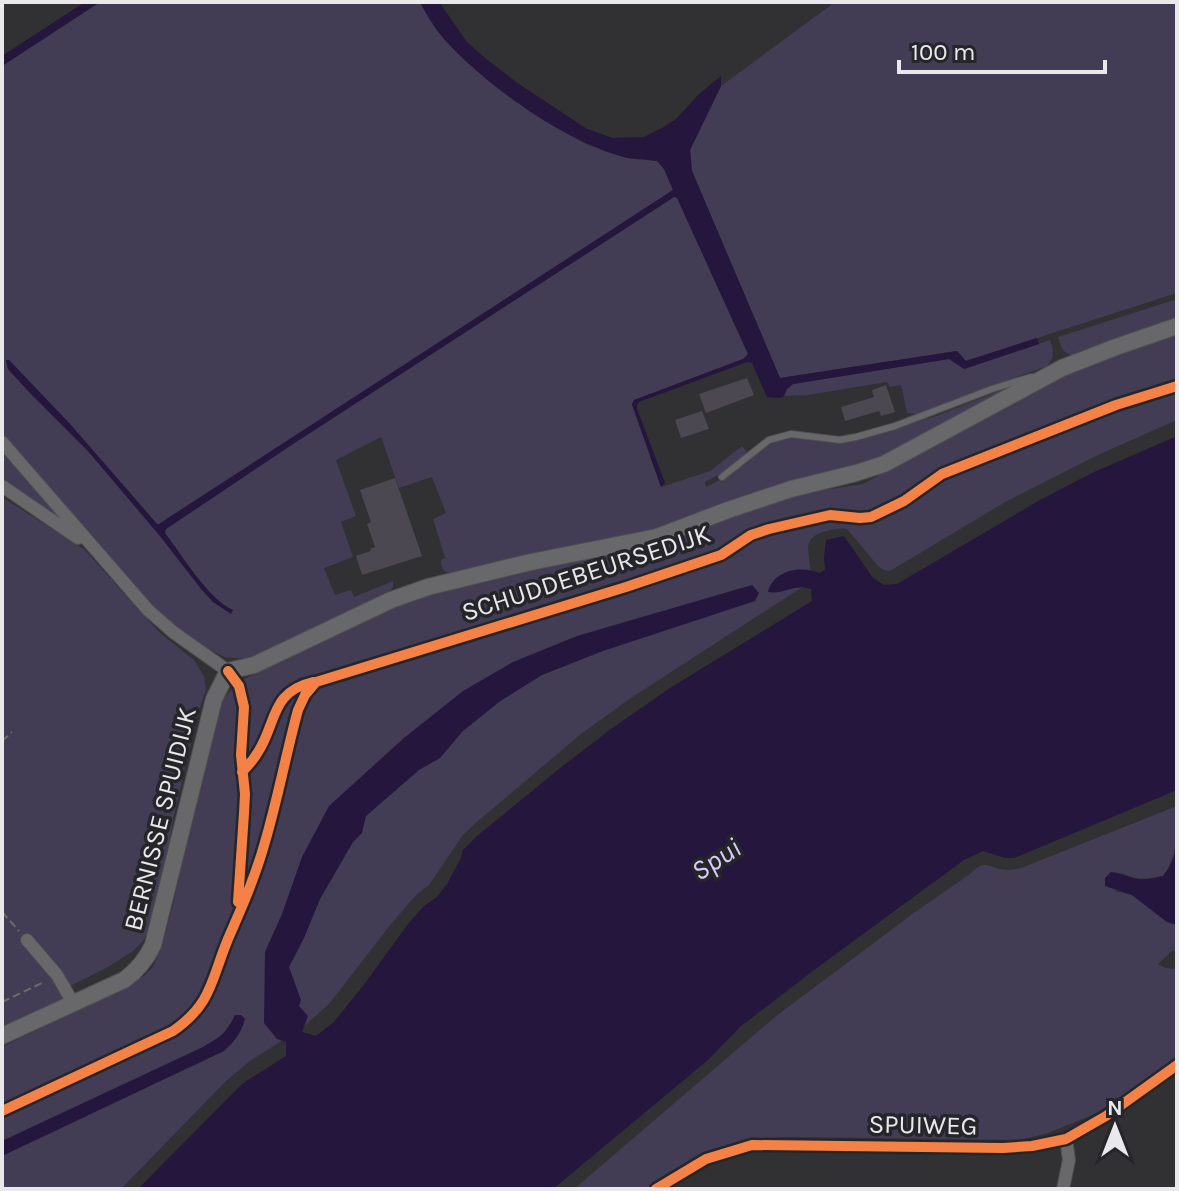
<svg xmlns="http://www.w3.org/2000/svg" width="1179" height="1191" font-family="Karla,sans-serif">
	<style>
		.green { fill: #423c54 }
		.water { fill: #24163c }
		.building { fill: #4b4852 }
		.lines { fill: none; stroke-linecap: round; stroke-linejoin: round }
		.service-casing { stroke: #4f4e51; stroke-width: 8 }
		.minor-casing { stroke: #4f4e51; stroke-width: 14 }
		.tertiary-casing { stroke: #4f4e51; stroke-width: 18 }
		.path { stroke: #6c6b6d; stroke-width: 2; stroke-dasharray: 8 4; stroke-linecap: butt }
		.service { stroke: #686769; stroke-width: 6 }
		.minor { stroke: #686769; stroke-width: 12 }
		.tertiary { stroke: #686769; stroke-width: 16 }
		.cycleway-casing { stroke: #262529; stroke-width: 15 }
		.cycleway { stroke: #f48246; stroke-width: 10 }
		.labels { text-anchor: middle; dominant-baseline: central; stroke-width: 7; stroke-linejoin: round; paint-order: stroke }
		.street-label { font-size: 26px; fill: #e9e8eb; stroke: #262529 }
		.water-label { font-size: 28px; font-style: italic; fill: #d8ccfa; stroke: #262529 }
	</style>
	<rect width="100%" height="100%" fill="#313032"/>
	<path class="green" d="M 100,2 L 419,2 L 441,35 L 461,56 L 486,79 L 543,120 L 588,145 L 657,161 L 664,169 L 673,190 L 159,524 L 157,524 L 70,424 L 9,360 L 6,360 L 8,369 L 30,393 L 88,451 L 160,536 L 213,602 L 232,610 C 208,599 182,555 164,533 L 166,529 L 293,444 L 674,197 L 677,197 L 748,354 L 743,359 L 634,400 L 632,405 L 661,487 L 710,471 L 742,446 L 749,454 L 724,472 L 705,482 L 706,487 C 715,482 725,478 734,472 C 750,460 767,442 787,438 C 808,434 829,443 851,441 L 936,416 L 1021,382 L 882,458 L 652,532 L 455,575 L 444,571 L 441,565 L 441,560 L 445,558 L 433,519 L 446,513 L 432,477 L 399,488 L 381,437 L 336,460 L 356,516 L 341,522 L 353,557 L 324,568 L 335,595 L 351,590 L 354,597 L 393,581 L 393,587 L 386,596 L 265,652 L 247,658 L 227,658 L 205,648 L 153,608 L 2,435 L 2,66 Z
		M 835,2 L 1177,2 L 1177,293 L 965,361 L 957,351 L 780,378 L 692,171 L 690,150 L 721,86 Z
		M 1177,299 L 1177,321 L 1075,356 C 1063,354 1061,348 1058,337 Z
		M 1177,334 L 1177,420 L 1098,455 L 1007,501 L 890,571 L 883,570 L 878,566 L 847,529 C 840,528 835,529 827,531 C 792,539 819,564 807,584 L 628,700 L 581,734 L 478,821 L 463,835 L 429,885 L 416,895 L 391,924 L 329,1004 L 302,1028 L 250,1061 L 226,1081 L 121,1189 L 2,1189 L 2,1047 L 129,985 L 145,975 L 153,967 L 164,937 L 173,905 L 198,783 L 220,702 L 233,688 L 246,678 L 424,591 L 810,492 L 863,484 L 1062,373 Z
		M 1050,340 C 1054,351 1055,356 1047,366 L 969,394 L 965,398 L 922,414 L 907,413 L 901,385 L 890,387 L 887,382 L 808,395 L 784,396 L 787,389 L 793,384 L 949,359 L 964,369 Z
		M 2,448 L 75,532 L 9,485 L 2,478 Z
		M 2,497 L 84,549 L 159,632 L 194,660 L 204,676 L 206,689 L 196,719 L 173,820 L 167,862 L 151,926 L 143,941 L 133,951 L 108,967 L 70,986 L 82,1006 L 2,1038 Z
		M 1177,806 C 1177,832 1179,854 1163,876 C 1147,879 1138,881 1122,873 L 1115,891 L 1132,895 L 1167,922 L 1177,925 L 1177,954 L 1173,950 L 1158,964 L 1166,968 L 1174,969 L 1177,967 L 1177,1058 L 1095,1114 L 1048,1133 L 1020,1140 L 786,1137 L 755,1140 L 714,1150 L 684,1165 L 652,1189 L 574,1189 L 776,1016 L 915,912 L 970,874 C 985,860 984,865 1000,869 C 1007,871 1014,869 1021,868 Z"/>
	<path class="water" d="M 85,2 L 100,2 L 2,66 L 2,56 Z
		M 420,2 L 439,2 L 467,42 L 485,58 L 516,82 L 587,129 L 613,138 L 644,137 L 662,128 L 676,119 L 699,94 L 721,76 L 721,86 L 690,150 L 692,171 L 780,378 L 957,351 L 966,361 L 1037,338 L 1039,344 L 964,369 L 949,359 L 793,384 L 787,389 L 784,396 L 779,398 L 767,397 L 752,363 L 747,362 L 639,402 L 637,405 L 637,409 L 665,483 L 661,487 L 632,404 L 634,400 L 743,359 L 748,354 L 677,198 L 674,197 L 293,444 L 166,529 L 165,533 C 182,555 208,599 233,610 L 231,614 L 213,602 L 201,589 L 160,536 L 88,451 L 30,393 L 8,369 L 6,360 L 9,360 L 70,424 L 157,524 L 159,524 L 673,190 L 664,169 L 657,161 C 645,159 632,160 620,156 C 561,139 484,84 443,38 C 434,27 426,14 420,2 Z
		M 1177,436 L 1177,790 L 1014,858 L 1005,858 L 983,851 L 964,860 L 814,970 L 741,1026 L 708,1060 L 553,1189 L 138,1189 L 242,1084 L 286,1056 L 286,1042 L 277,1039 L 264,1023 L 265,952 L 282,914 L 302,857 L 329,806 L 404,738 L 463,691 L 513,662 L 577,636 L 752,585 L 759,593 L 755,601 L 603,651 L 542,675 L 499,702 L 463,731 L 440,758 L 419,770 L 366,816 L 362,833 L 353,842 L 320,899 L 304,938 L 289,967 L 301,1000 L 299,1006 L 308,1016 L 302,1032 L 316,1036 L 334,1022 L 366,982 L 408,924 L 424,906 L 437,897 L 447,884 L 461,858 L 463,850 L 477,836 L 559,769 L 611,729 L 670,688 L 812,601 L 811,589 C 796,583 783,595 768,592 C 773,570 802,565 819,573 L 825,570 L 824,557 L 826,540 L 844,536 L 873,578 L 884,585 L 897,584 L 1040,500 L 1092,473 Z
		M 1177,849 L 1177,925 L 1167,922 L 1132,895 L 1105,886 L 1105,878 L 1111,872 C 1121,873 1125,876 1133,878 C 1143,881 1154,878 1163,876 L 1169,868 Z
		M 235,1015 L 241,1015 L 245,1019 C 241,1033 235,1041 224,1051 L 2,1156 L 2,1141 L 203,1047 C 220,1037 226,1034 235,1015 Z"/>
	<path class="building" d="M 747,378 L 754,395 L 706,413 L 699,394 Z
		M 886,385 L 895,412 L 881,416 L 879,411 L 845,421 L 841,407 L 874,397 L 872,390 Z
		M 702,411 L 709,429 L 681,438 L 675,420 Z
		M 395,478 L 422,556 L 362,575 L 356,556 L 371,551 L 370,549 L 375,547 L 367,524 L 371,522 L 360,490 Z"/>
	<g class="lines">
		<defs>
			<path id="service" d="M 722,477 L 769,440 L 791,434 L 840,440 L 856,437 L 895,426 L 992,389 L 1031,377"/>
			<path id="minor" d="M 2,442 L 148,610 L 173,632 L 228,671
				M 2,486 L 78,538
				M 27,940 L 57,975 L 73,1003
				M 656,1189 L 706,1159 L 752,1145 L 1003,1148 L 1032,1146 L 1066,1139 L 1106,1116 L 1177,1065
				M 1063,1189 L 1069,1160 L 1066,1139"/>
			<path id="tertiary" d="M 2,1036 L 124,980 C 138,970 146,960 153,945 L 214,699 L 228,671 L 254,665 L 391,600 L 428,587 L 531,562 L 657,537 L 728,510 L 791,489 L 856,473 L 884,464 L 1062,368 L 1116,347 L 1177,326"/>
		</defs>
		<use href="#service" class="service-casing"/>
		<use href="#minor" class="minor-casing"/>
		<use href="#tertiary" class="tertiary-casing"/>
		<path class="path" d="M 2,741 L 12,732
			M 2,912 L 19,931
			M 2,1002 L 44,982"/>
		<use href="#service" class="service"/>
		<use href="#minor" class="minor"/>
		<use href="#tertiary" class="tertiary"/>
		<defs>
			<path id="cycleway" d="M 228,671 L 239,686 L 244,707 L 241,755 L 245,794 L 244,813 L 238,902
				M 242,772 C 248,766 254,759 258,752 C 277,723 270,692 313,682
				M 2,1111 L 173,1031 C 212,1004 211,980 228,939 C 242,907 256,875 265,842 C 278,798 286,754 298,710 L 305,695 L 316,682 L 626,587 L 721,555 L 751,535 L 769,529 L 830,515 L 860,518 L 871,517 L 904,501 L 942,474 L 1116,405 L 1177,386
				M 656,1189 L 706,1159 L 752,1145 L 1003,1148 L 1032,1146 L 1066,1139 L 1106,1116 L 1177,1065"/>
		</defs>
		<use href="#cycleway" class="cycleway-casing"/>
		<use href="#cycleway" class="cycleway"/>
	</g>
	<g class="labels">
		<g class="street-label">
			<text transform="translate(586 573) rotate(-18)">SCHUDDEBEURSEDIJK</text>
			<text transform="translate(160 819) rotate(-76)">BERNISSE SPUIDIJK</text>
			<text transform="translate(923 1125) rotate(1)">SPUIWEG</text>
		</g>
		<g class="water-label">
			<text transform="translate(716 859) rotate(-33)">Spui</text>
		</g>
	</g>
	<rect width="1179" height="1191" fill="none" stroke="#e9e8eb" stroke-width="8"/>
	<g transform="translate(1115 1127)" stroke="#262529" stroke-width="6" paint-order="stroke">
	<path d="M0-6L14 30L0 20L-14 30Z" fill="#e9e8eb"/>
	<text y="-12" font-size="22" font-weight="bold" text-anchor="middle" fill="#e9e8eb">N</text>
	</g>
	<path d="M899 60v12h206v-12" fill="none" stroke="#e9e8eb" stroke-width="4"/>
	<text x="911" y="60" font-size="24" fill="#e9e8eb" stroke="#262529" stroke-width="6" paint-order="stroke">100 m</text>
</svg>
